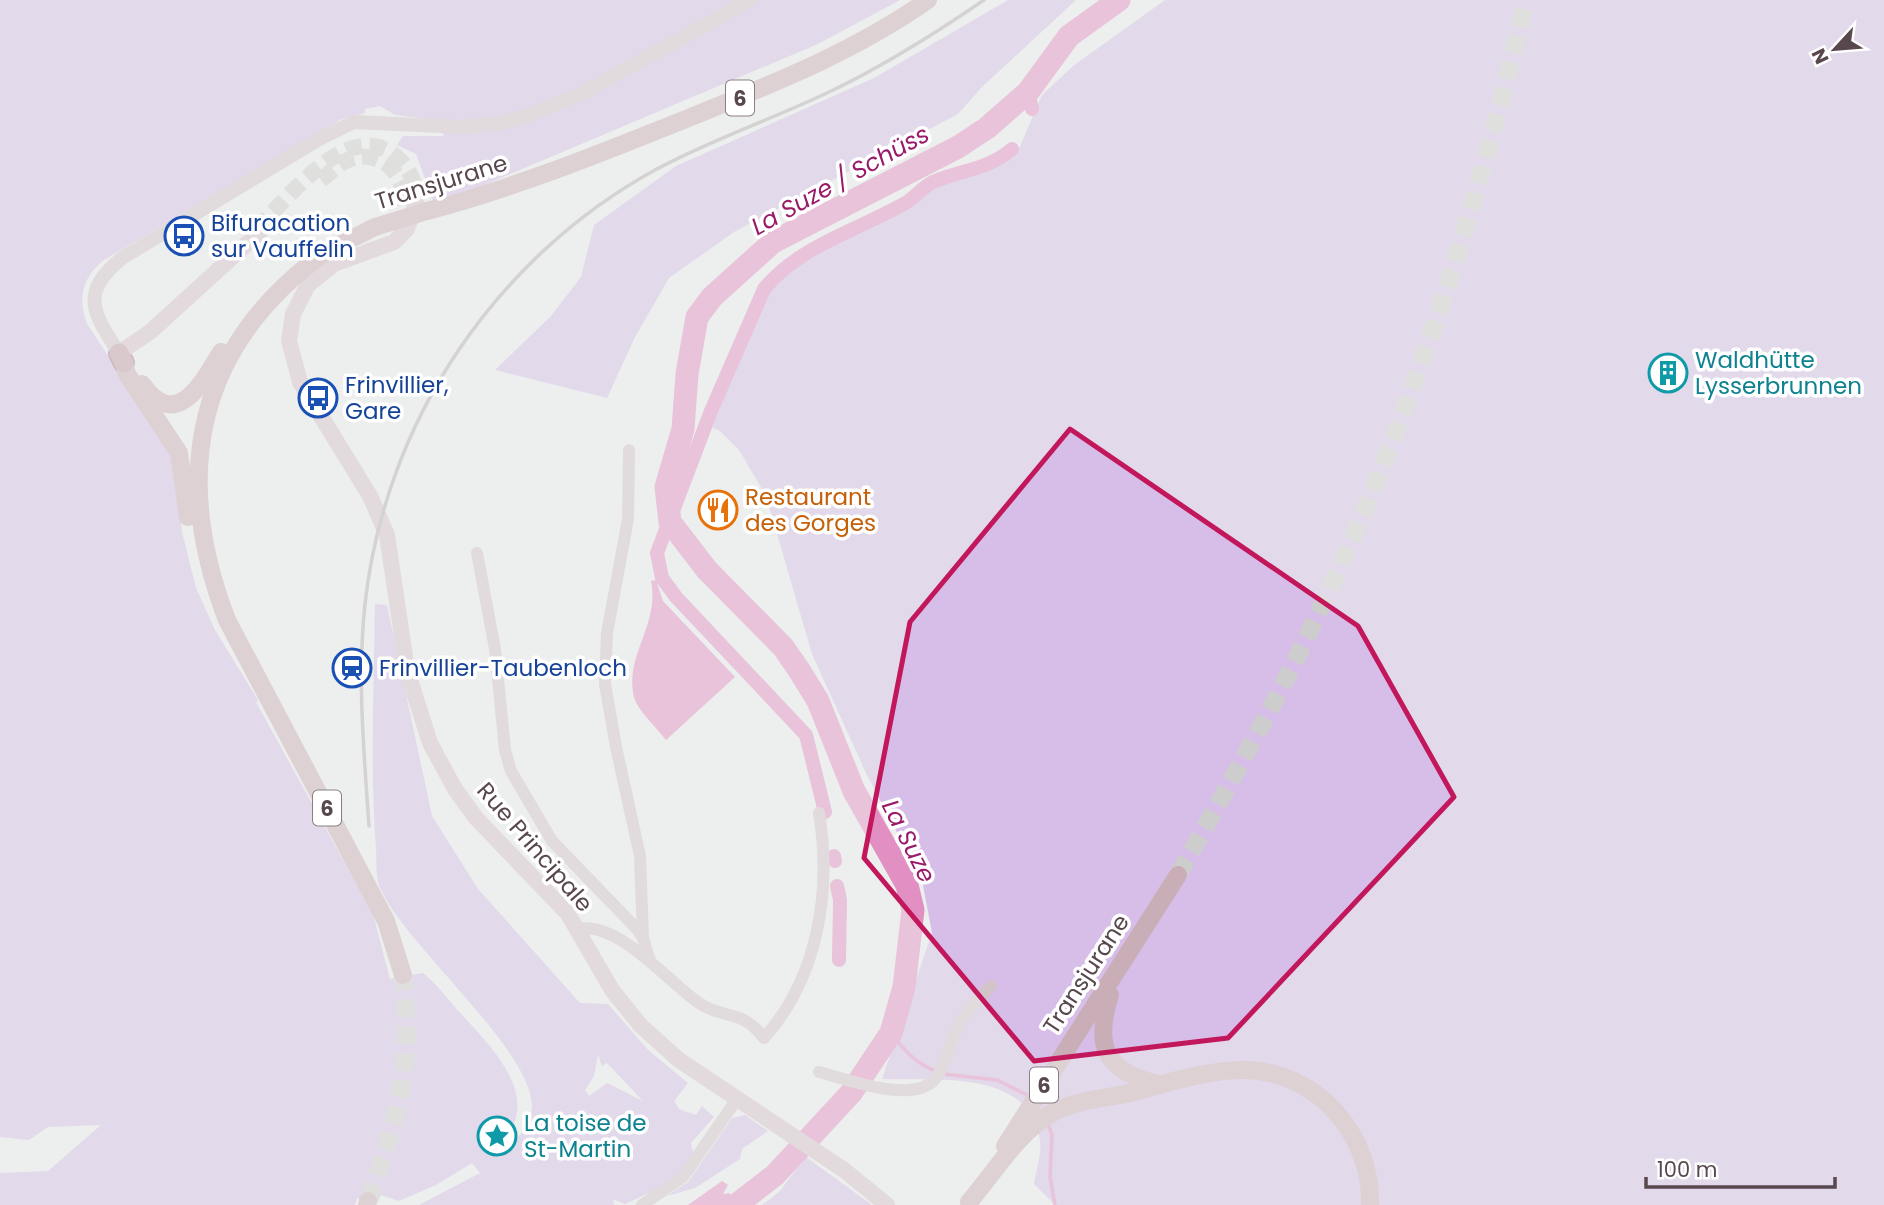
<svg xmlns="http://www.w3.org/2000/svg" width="1884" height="1205" font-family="Poppins,sans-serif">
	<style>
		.green { fill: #d6bee9; fill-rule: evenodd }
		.water { fill: #e28fc3 }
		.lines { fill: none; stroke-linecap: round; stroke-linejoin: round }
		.stream { stroke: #e28fc3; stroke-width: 3.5 }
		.canal { stroke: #e28fc3; stroke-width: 14 }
		.river { stroke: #e28fc3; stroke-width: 23 }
		.secondary-tunnel { stroke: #cecdcd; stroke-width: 16; stroke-dasharray: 16 8; stroke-linecap: butt }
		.primary-tunnel { stroke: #cecdcd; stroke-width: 18; stroke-dasharray: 18 9; stroke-linecap: butt }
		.trunk-casing { stroke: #a37483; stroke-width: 22 }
		.minor { stroke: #d2c4c9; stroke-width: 12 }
		.tertiary { stroke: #d2c4c9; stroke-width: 14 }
		.secondary { stroke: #d4c1c7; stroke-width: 16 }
		.primary { stroke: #c9aeb7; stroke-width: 18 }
		.trunk { stroke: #c09ba7; stroke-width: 19 }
		.rail { stroke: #b6afb1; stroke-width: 3.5 }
		.primary-bridge { stroke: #c9aeb7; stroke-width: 18 }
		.marked { fill: none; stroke: #c2185b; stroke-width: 5; stroke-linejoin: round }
		.labels { text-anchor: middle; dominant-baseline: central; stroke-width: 7; stroke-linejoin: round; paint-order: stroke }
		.shield { fill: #fff; stroke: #8a7e82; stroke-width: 2 }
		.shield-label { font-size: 21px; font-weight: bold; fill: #58474d }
		.street-label { font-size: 23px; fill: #58474d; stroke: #fff }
		.transit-label { font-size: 23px; fill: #164399; stroke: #fff; text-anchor: start }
		.culture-label { font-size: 23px; fill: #0d838f; stroke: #fff; text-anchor: start }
		.food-label { font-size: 23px; fill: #c56008; stroke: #fff; text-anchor: start }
		.water-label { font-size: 24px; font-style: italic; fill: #981a69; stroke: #fff }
	</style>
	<rect width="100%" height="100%" fill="#ecefed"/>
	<path class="green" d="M 0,0 L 900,0 L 818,44 L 470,191 L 433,201 L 416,154 L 397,145 L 403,136 L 444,136 L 437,120 L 395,115 L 380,106 L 365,109 L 365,113 L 342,119 L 104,260 C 83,276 77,298 87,324 L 172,451 L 182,532 L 196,588 L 215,630 L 258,700 L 256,702 L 373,914 L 390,979 L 423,973 C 438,985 450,1002 463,1016 C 493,1049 541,1096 504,1140 L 510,1147 C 520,1135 532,1122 532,1106 C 531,1049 409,949 381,890 C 375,880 377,861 376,848 C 370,768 374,685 375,604 L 387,605 L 432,816 L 478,889 L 580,1003 L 608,1004 L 648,1050 L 688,1083 L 674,1101 L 679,1109 L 696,1115 L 702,1106 L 714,1117 L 691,1143 L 695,1160 C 677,1180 650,1193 625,1204 L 613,1199 L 614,1205 L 419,1205 L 480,1173 L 472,1163 L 436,1185 L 399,1201 L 381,1195 L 376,1205 L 357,1198 L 355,1205 L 0,1205 L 0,1173 L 48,1171 L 101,1125 L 48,1127 L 29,1140 L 0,1137 ZM 598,1055 L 602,1066 L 607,1063 L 643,1101 L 607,1083 L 589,1096 L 585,1090 L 594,1076 Z
		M 1008,0 L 1076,0 L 982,87 L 958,114 L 734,232 L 669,278 L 635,337 L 607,398 L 495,370 L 551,316 L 581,277 L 594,225 L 676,166 L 874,78 Z
		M 1165,0 L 1884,0 L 1884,1205 L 1055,1205 L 1034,1184 C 1036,1171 1042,1154 1040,1141 C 1030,1068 937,1081 882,1079 L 932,933 L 922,880 L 866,773 L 812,654 L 766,496 L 739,450 L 720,431 L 713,428 L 714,421 L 757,305 L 796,264 L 822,245 L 932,183 L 988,170 L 1018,151 L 1042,95 L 1073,66 Z
		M 745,1115 L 768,1131 L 742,1149 L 740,1159 L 695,1188 L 667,1196 L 688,1182 L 732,1118 Z
		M 806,1157 L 872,1205 L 762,1205 L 779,1192 Z"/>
	<path class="water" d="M 656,580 L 663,601 L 735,677 L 666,740 C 657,728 638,711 634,697 C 624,655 660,625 651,581 Z
		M 722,1181 L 728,1185 L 723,1194 L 730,1193 L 732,1205 L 688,1205 Z"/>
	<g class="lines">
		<path class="stream" d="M 891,1033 C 904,1050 916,1064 936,1071
			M 943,1074 L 997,1080 L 1029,1096
			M 1047,1121 L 1052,1135 L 1050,1177 L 1055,1205"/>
		<path class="canal" d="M 1028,92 L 1032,109
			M 825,812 L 806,735 L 676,597 L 662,578 L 657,553 L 711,411 L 764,289 C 800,245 859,230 907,202 C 916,196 923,187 933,182 C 960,170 988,170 1012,149
			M 834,856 L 835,861
			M 837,886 L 840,900 L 839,960"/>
		<path class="river" d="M 736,1205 L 775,1175 L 851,1093 L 891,1033 L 904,987 L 913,910 L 907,885 L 854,791 L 818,701 L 799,670 L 783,647 L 707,570 L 670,522 L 666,487 L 683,429 L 687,374 L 697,317 L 712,297 L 773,242 L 958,147 L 987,128 L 1028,92 L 1069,36 L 1119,0"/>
		<path class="secondary-tunnel" d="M 321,180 C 330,173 338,164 348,160 C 381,147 406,175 405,206
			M 261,231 L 262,223 C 294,192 352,115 399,159 C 412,171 417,187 416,204"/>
		<path class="primary-tunnel" d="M 1178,875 C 1225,792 1272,710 1313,624 C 1409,426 1476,214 1526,0
			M 368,1201 C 398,1115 414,1067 403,975"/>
		<defs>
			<path id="trunk" d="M 119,353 L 124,363"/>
		</defs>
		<use href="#trunk" class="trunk-casing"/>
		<path class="minor" d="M 629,450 L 628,519 L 607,633 L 605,684 L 616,747 L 640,856 L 643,938
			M 477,553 L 495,649 L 505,750 L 511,771 L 552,841 L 637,929 L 643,938 L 650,961
			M 578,929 C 619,921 668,982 699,1003 C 724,1020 741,1008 764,1038 C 818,978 832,891 819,813
			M 819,1072 C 847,1079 913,1105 935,1079 C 946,1066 949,1044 957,1029 C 965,1012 979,999 991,986
			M 642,1205 L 683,1177 L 737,1099"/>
		<path class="tertiary" d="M 119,353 C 93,313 79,293 122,258 L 321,138 L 354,122 L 462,127 L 502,123 L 529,115 L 583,93 L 750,0"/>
		<path class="secondary" d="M 416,204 L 407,229 L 394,242 L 334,264 L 308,285 L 293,314 L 289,341 L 300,382 L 370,496 L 387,535 L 407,670 L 430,743 L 455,789 L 476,818 L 568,914 L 612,990 L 641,1026 L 679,1060 L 844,1170 L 887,1205
			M 119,353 L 150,332 L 261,231"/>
		<path class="primary" d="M 427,211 C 518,187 604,152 691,117 C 774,83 854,52 928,0
			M 327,251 C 195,345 171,474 227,620 L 386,921 L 403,975
			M 124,363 L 127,374 L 179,453 L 188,517
			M 142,384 C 176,433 203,382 221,352
			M 1110,995 C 1094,1046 1104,1071 1158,1084
			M 1005,1146 L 1178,875
			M 969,1202 C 994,1173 1019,1131 1052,1113 C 1077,1099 1107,1099 1134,1092 C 1170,1082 1210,1069 1248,1070 C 1319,1073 1372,1136 1370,1205
			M 367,1205 L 368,1201"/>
		<use href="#trunk" class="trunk"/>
		<path class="rail" d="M 369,826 C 364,753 357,677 365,604 C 385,422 495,258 655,170 C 710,140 770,120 827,93 C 882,67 933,35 984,0"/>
		<path class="primary-bridge" d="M 327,251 L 375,227 L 427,211"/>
	</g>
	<path d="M0 0H1884V1205H0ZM 1070,429 L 1358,626 L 1454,797 L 1228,1038 L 1034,1061 L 864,858 L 910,622 Z" fill="#ecefed" fill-opacity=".55" fill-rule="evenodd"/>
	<path class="marked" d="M 1070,429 L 1358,626 L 1454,797 L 1228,1038 L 1034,1061 L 864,858 L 910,622 Z"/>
	<defs>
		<symbol id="bus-ring" viewBox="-11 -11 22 22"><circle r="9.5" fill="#fff" stroke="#1a4fb4" stroke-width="1.5"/><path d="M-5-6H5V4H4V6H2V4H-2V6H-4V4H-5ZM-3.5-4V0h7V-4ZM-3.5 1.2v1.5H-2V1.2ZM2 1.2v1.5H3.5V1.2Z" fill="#1a4fb4"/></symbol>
		<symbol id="building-ring" viewBox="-11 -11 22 22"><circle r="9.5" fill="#fff" stroke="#0f9aa8" stroke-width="1.5"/><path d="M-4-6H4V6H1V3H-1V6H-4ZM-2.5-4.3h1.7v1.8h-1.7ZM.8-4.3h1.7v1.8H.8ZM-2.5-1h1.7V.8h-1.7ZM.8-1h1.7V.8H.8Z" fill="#0f9aa8"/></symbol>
		<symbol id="restaurant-ring" viewBox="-11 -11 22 22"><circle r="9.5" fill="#fff" stroke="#e8710a" stroke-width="1.5"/><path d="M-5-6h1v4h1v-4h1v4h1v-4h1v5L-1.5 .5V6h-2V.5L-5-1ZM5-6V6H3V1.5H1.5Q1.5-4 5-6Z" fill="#e8710a"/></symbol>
		<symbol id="station-ring" viewBox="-11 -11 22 22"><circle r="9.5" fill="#fff" stroke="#1a4fb4" stroke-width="1.5"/><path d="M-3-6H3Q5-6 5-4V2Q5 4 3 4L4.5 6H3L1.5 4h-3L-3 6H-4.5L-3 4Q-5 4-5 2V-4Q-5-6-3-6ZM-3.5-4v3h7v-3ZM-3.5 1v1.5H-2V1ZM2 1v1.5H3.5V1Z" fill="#1a4fb4"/></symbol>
		<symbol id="sight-ring" viewBox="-11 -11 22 22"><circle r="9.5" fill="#fff" stroke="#0f9aa8" stroke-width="1.5"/><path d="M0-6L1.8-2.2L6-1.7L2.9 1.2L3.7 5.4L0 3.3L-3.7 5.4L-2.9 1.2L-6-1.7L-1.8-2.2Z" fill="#0f9aa8"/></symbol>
	</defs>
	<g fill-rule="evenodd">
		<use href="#bus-ring" x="162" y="214" width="44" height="44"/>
		<use href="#building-ring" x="1646" y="351" width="44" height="44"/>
		<use href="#bus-ring" x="296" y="376" width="44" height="44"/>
		<use href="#restaurant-ring" x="696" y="488" width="44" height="44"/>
		<use href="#station-ring" x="330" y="646" width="44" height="44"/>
		<use href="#sight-ring" x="475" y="1114" width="44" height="44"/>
	</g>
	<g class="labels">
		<g class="shield">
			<rect x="726" y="80.5" width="28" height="35" rx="5"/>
			<rect x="313" y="790.5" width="28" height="35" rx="5"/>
			<rect x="1030" y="1067.5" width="28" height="35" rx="5"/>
		</g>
		<g class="shield-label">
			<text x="740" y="98">6</text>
			<text x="327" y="808">6</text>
			<text x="1044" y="1085">6</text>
		</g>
		<g class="street-label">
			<text transform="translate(441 182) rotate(-17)">Transjurane</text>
			<text transform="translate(535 847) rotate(49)">Rue Principale</text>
			<text transform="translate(1086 974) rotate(-57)">Transjurane</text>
		</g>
		<g class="transit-label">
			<text x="211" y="223">Bifuracation<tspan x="211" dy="26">sur Vauffelin</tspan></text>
			<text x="345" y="385">Frinvillier,<tspan x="345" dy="26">Gare</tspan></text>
			<text x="379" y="668">Frinvillier-Taubenloch</text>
		</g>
		<g class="culture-label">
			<text x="1695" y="360">Waldhütte<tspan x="1695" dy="26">Lysserbrunnen</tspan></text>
			<text x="524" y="1123">La toise de<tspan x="524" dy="26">St-Martin</tspan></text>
		</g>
		<g class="food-label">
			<text x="745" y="497">Restaurant<tspan x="745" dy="26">des Gorges</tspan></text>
		</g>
		<g class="water-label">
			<text transform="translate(840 180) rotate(-29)">La Suze / Schüss</text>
			<text transform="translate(909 841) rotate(63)">La Suze</text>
		</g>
	</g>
	<g transform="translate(1835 49) rotate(244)" stroke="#ffffff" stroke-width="5" paint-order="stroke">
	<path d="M0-5L12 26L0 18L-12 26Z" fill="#58474d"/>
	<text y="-10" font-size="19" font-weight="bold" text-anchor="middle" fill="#58474d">N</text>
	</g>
	<path d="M1646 1177v10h189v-10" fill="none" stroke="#58474d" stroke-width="3.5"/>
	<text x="1657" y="1177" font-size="21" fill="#58474d" stroke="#ffffff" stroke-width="5" paint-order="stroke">100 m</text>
</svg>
